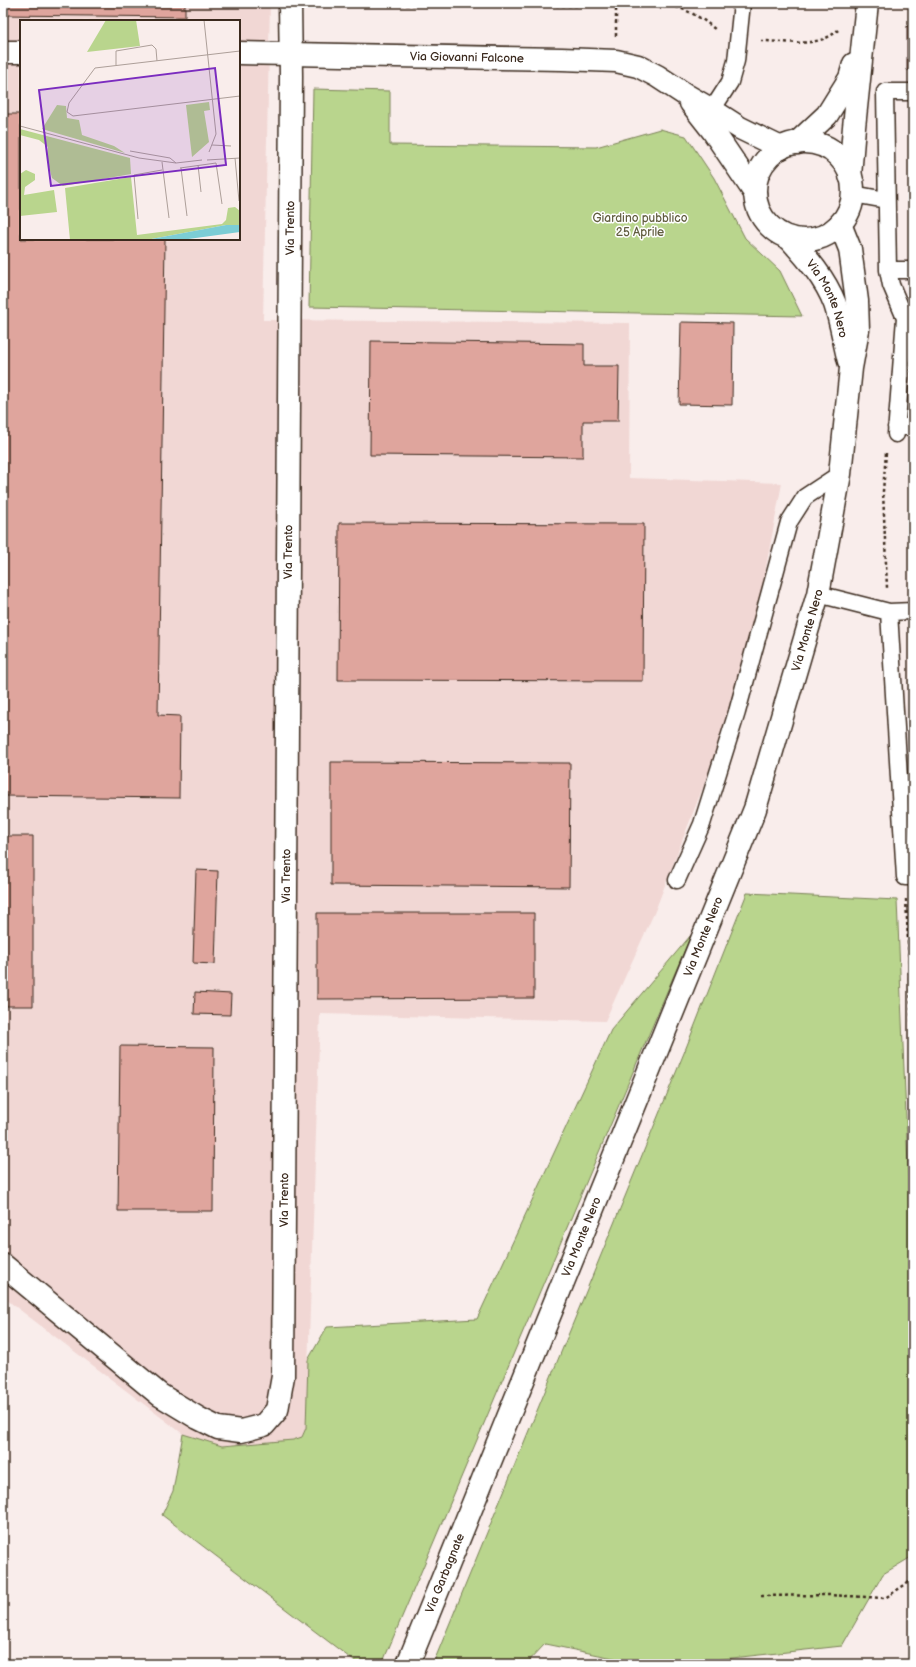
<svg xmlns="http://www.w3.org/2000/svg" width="916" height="1667" font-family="'Balsamiq Sans',sans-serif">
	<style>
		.built { fill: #f1d7d4; fill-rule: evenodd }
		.green { fill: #b9d58d; stroke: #7a8056 }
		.building { fill: #dfa59d; stroke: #3b2a1e }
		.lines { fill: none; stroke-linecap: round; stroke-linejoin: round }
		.lane-casing { stroke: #3b2a1e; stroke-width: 19 }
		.street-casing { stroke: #3b2a1e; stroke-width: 25 }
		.secondary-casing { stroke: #3b2a1e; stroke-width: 25 }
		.path { stroke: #3b2a1e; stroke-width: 2.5; stroke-dasharray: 3 3; stroke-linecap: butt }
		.lane { stroke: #fff; stroke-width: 16 }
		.street { stroke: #fff; stroke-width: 22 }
		.secondary { stroke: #fff; stroke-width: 22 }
		.labels { text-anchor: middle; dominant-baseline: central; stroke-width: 3; stroke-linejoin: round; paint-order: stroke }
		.street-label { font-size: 12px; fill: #3b2a1e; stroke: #fff }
		.park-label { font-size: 12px; fill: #615d3f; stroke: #fff }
		.inset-road { fill: none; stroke: #ad9f99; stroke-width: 1 }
		.view { fill: #7b2cbf; fill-opacity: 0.15; stroke: #7b2cbf; stroke-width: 2 }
		.inset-edge { fill: none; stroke: #3b2a1e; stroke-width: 2 }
	</style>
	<rect width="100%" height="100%" fill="#f9edeb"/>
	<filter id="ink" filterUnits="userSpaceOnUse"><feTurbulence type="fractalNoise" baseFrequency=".025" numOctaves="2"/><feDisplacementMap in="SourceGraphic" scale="8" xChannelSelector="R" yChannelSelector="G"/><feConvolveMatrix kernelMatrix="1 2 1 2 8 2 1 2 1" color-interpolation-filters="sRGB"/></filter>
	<g filter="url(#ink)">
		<path class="built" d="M 3,3 L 270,3 L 263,320 L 630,323 L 629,478 L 782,483 L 754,630 L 708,774 L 655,911 L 605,1021 L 320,1014 L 306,1428 L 302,1437 L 294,1440 L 222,1446 L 183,1434 L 3,1297 ZM 21,21 L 239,21 L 239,239 L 21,239 Z"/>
		<path class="green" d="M 313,89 L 390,91 L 390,145 L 596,147 L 660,129 L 686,136 L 714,178 L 745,238 L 780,271 L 802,316 L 309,307 Z
			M 747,893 L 897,900 L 913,1286 L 913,1556 L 883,1574 L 842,1646 L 677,1664 L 643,1664 L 545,1644 L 526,1664 L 433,1664 L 684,1053 Z
			M 691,935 L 382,1664 L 358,1664 L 162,1515 L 173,1491 L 183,1434 L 222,1446 L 293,1440 L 302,1437 L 306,1428 L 308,1360 L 327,1327 L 477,1319 L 611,1030 Z"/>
		<path class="building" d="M 3,3 L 185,3 L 185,17 L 3,15 Z
			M 907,26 L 913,26 L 913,70 L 907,70 Z
			M 3,114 L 21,114 L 21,239 L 165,239 L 158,715 L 180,716 L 179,798 L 3,796 Z
			M 681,322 L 733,323 L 732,405 L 679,404 Z
			M 371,341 L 584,344 L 584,366 L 619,366 L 618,421 L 583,421 L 583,457 L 370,455 Z
			M 339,523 L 644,524 L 643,681 L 338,680 Z
			M 331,762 L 570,763 L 569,887 L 331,885 Z
			M 3,836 L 33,836 L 33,1006 L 3,1006 Z
			M 196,870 L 218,871 L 215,964 L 193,963 Z
			M 317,913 L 534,913 L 534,998 L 317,999 Z
			M 195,992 L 231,994 L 230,1015 L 194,1014 Z
			M 120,1046 L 214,1047 L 213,1211 L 118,1211 Z"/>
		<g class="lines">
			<defs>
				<path id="lane" d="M 712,110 L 730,82 L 736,61 L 742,3
					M 853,194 L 886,200
					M 888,270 L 913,270
					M 896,427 L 913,427
					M 896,434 L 905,318 L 891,285 L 888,270 L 885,92 L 913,92
					M 818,594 L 889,612 L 913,611
					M 889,612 L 905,877 L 913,877
					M 677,880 L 702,824 L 737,712 L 789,522 L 805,497 L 840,474"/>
				<g id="street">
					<path d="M 3,52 L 21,52"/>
					<path id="s1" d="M 239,53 L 562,59 L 616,61 L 638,66 L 657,76 L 686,95 L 712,110 L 740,128 L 781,148"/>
					<path d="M 691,103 L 713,131 L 755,193"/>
					<path id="s2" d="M 3,1265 L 160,1395 L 198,1418 L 218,1428 L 241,1431 L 264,1425 L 277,1410 L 283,1376 L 291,76 L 290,3"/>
				</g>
				<g id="secondary">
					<circle cx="804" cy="191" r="49"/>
					<path d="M 797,143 L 827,115 L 850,78 L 854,64"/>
					<path d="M 850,176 L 854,127 L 867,3"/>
					<path id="s3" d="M 789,238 C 807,258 825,278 835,304 C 841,322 844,342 849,361"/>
					<path id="s4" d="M 408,1664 L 755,809 L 818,594 L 840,474 L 851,368 L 858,330 L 857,301 L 850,249 L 840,224"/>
				</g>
			</defs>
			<use href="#lane" class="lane-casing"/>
			<use href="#street" class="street-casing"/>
			<use href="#secondary" class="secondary-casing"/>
			<path class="path" d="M 616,3 L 616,37
				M 316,4 L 673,6 C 690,11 702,18 716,30
				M 761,41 C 786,41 818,49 838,30
				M 886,453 L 883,491 L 887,588
				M 906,899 L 913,1040
				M 761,1596 L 828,1595 L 885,1598 L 906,1584 L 913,1576"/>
			<use href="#lane" class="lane"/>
			<use href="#street" class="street"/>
			<use href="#secondary" class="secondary"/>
		</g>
	</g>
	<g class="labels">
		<g class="street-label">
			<text stroke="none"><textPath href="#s1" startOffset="228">Via Giovanni Falcone</textPath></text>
			<text stroke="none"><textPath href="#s2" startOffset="1520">Via Trento</textPath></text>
			<text stroke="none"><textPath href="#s3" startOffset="73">Via Monte Nero</textPath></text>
			<text stroke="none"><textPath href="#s2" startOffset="1196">Via Trento</textPath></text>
			<text stroke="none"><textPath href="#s4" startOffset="1109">Via Monte Nero</textPath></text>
			<text stroke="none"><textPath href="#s2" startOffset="872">Via Trento</textPath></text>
			<text stroke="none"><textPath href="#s4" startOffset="785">Via Monte Nero</textPath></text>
			<text stroke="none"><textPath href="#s2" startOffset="548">Via Trento</textPath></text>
			<text stroke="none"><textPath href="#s4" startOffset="461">Via Monte Nero</textPath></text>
			<text stroke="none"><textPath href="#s4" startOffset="98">Via Garbagnate</textPath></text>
		</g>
		<g class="park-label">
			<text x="640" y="218">Giardino pubblico<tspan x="640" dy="14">25 Aprile</tspan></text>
		</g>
	</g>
	<g transform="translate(20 20)">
		<rect width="220" height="220" fill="#f9edeb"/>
		<path d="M 86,0 L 116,0 L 120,26 L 67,32 ZM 189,82 L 190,90 L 184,91 L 189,122 L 172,137 L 166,85 ZM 37,85 L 46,86 L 47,98 L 59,100 L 62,115 L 94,126 L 105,133 L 22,109 ZM 0,109 L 110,138 L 111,154 L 43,166 L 32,158 L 27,139 L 28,127 L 19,120 L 0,115 ZM 6,150 L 15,154 L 15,160 L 5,167 L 4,175 L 34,170 L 37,192 L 0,196 L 0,154 ZM 111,157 L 117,215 L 202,204 L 206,200 L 208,188 L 215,187 L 220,191 L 220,205 L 206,205 L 126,220 L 50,220 L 45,168 Z" fill="#b9d58d"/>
		<path d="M 206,205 L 220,205 L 220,212 L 161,220 L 126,220 Z" fill="#7ccdd5"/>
		<path class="inset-road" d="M 184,0 L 196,114 L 189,132M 220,31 L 75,48 L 49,83 L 47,92 L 53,96 L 220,76M 96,45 L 96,31 L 132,25 L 136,29 L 137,41M 0,106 L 119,138 L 156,143 L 182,140M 192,125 L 211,126M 110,131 L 150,138 L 156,143M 215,138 L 219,181M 187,140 L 220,138M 142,142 L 149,198M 178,145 L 181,172M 160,148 L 196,143 L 202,184M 161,148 L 167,196M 118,199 L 114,155 L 142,150"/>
		<path class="view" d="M 195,48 L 206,145 L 31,166 L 19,70 Z"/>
		<rect width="220" height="220" class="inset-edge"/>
	</g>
	<rect width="916" height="1667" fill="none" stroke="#fff" stroke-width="16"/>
	<rect x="8" y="8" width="900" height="1651" fill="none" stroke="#3b2a1e" stroke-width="1.5" filter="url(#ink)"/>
</svg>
